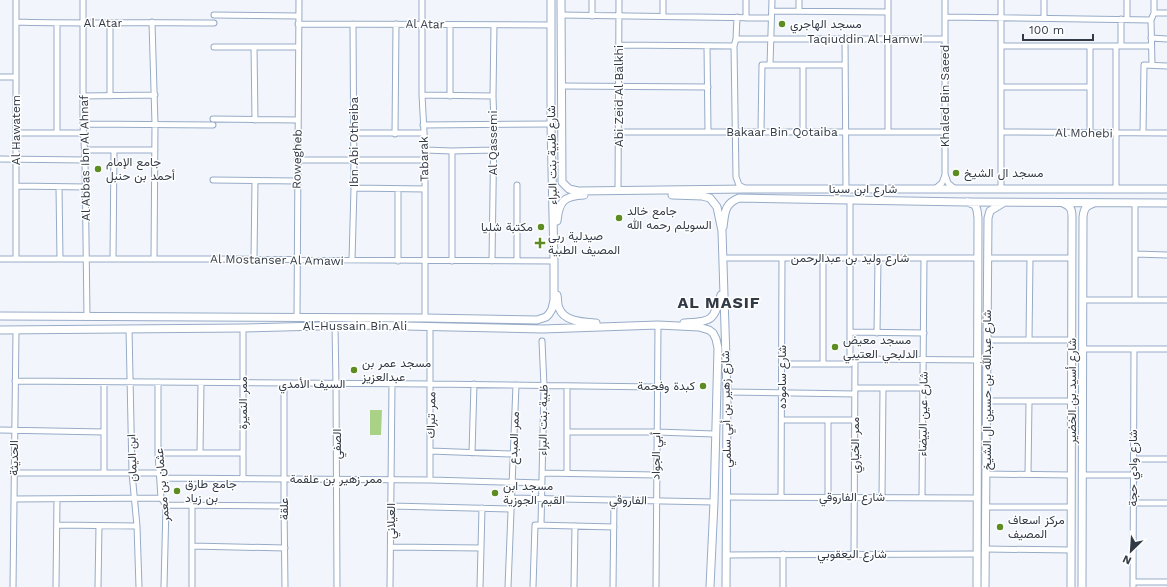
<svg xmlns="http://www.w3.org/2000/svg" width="1167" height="587" font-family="'Work Sans',Vazirmatn,sans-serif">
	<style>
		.green { fill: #aad286 }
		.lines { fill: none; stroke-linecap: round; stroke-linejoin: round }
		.street-casing { stroke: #97abc7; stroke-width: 7 }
		.secondary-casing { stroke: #97abc7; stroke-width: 9 }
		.street { stroke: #fff; stroke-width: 5 }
		.secondary { stroke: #fff; stroke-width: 7 }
		.poi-dot { fill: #5c8c22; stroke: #fff; stroke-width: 1.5 }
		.labels { text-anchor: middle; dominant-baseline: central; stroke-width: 3; stroke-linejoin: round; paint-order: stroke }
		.street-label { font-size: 12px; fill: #323a46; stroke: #fff }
		.poi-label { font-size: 12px; fill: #323a46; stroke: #fff; text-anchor: start }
		.district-label { font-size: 16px; font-weight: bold; letter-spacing: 1px; fill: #323a46; stroke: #fff }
	</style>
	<rect width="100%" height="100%" fill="#f2f6fc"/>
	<path class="green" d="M 370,410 L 382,410 L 381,435 L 370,435 Z"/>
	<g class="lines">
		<defs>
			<path id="street" d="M 83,0 L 83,124 L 85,160 L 87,317
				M 422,0 L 422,95 L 425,150 L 425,318
				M 663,0 L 663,16
				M 799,0 L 799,11
				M 888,0 L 888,132
				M 945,0 L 945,174 L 948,183 L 955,189
				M 1001,0 L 1001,189
				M 772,11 L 888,12
				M 1154,13 L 1167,13
				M 214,15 L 299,16
				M 561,15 L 770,18
				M 592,16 L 592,0
				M 737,17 L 736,39 L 734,46 L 736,177 L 739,185 L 744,188
				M 945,17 L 1151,20
				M 746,18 L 746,0
				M 1044,18 L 1044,0
				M 1127,19 L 1127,0
				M 16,22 C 82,24 148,22 214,23
				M 152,22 L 155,124 L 154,259
				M 57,23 L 57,132
				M 110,24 L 110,96
				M 298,24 L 551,25
				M 1151,38 L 1167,39
				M 736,39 L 945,39
				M 845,39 L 846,189
				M 619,45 L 734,46
				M 707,46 L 708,131
				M 1001,46 L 1151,46
				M 1121,46 L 1121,19
				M 214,47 L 298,47
				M 254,47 L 255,120
				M 770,65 L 845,65
				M 803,65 L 803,132
				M 1152,65 L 1151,20 L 1154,13 L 1154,0
				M 0,77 L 15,77
				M 562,86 L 708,87
				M 1001,87 L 1090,87
				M 422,95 L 493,96
				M 83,96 L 155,95
				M 450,96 L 450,25
				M 213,119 L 298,120
				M 83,124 L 213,125
				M 423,125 L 551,124
				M 619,132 L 945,132
				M 761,132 L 762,65 L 770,65 L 772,0
				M 1001,132 L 1167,133
				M 16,133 L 84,133
				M 353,133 L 424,133
				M 1090,133 L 1090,46
				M 1143,133 L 1144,65 L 1167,66
				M 395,134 L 396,24
				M 85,150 L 155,150
				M 425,150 L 452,151 L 494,150
				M 452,151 L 452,261
				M 0,159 L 85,160
				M 297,160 L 425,160
				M 213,180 L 297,181
				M 517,185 L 517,261
				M 16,186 L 86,187
				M 59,187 L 60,259
				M 354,188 L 425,189
				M 398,189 L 398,261
				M 935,189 L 942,183 L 945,175
				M 1116,189 L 1116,46
				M 618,191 L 619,0
				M 850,200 L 850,364
				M 1135,203 L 1135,300
				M 1135,254 L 1167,255
				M 723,258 L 978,258
				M 988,258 L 1072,258
				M 0,259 L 212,259 L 554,261
				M 16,259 L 16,0
				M 113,259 L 114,150
				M 254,259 L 255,181
				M 352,260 L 354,188 L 353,24
				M 492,261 L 494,125 L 493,96 L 494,25
				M 1083,300 L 1167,300
				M 297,317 L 299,0
				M 335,326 L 336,384 L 337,587
				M 129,329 L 132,473 L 137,526 L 139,587
				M 850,332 L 924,333
				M 877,333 L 878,258
				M 987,340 L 1072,340
				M 1029,340 L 1030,258
				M 1084,349 L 1167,349
				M 853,361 L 855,359 L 977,360
				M 782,364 L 850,364
				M 823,364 L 823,258
				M 15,381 L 431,384 L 657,387
				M 104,382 L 104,473
				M 158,382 L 158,453 L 161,498 L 166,505 L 164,587
				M 284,383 L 284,506 L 285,587
				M 855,388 L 923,388
				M 727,392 L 855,394
				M 987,401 L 1072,401
				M 782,420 L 855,420
				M 0,430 L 104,432
				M 567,432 L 657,432 L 714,434
				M 430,451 L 513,454
				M 158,453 L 243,453
				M 200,453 L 201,383
				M 472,453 L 474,384
				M 1134,459 L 1167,459
				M 14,473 L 160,473
				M 542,473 L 656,475
				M 567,473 L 567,386
				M 986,474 L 1071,475
				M 1028,474 L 1029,401
				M 1082,475 L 1133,475
				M 160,478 L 430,480 L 542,483
				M 243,479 L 243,328
				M 430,480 L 430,326
				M 726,497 L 977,498
				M 781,497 L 782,258
				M 828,497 L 828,420
				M 882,497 L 883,388
				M 511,498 L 714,502
				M 922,498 L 924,258
				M 14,499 L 161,498
				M 1133,503 L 1167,503
				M 166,505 L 284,506
				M 392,506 L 510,509
				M 986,507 L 1070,507
				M 57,525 L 137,526
				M 541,525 L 544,386 L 542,341
				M 192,546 L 285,548
				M 391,547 L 481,548
				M 986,549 L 1071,550
				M 854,554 L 855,359
				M 726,555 L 977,554
				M 1133,582 L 1167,582
				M 13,587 L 16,330
				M 56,587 L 57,499
				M 98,587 L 99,526
				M 192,587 L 192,505
				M 390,587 L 392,384
				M 480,587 L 482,508
				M 508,587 L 516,385
				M 533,587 L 535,525 L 614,527
				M 574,587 L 575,526
				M 613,587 L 614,500
				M 656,587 L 658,325
				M 783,587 L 783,554
				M 1133,587 L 1134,349"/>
			<path id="secondary" d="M 561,0 L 562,182 L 569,189 L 578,191 L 746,189 L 1167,189
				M 672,195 L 702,196 L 710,198 L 717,207 L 722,231 L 727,392 L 726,587
				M 968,202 L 975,205 L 977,210 L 978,218 L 977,587
				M 1063,203 C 1070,206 1072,209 1072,216 L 1071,587
				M 557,221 C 559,201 564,196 584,195
				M 723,227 C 725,213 724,204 739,198 L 966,202 L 1167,203
				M 557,295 C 558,299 557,304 559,308 C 564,322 584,322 596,323
				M 0,316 L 425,318 L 537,320 L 546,317 L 549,314 L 552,309 L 554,300 L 554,261 L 551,124 L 551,0
				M 684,323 C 712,321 713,322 721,295
				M 0,330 L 243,328 L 358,325 L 543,329 L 658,325 L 699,327 L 709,330 L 713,333 L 716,339 L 718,348 L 714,502 L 710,587
				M 985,587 L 988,218 L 990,211 L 1003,203
				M 1082,587 L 1083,217 C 1084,208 1086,206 1094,203"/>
		</defs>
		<use href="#street" class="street-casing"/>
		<use href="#secondary" class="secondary-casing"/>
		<use href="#street" class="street"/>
		<use href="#secondary" class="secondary"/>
	</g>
	<g class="poi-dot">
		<circle cx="782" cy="24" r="4"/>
		<circle cx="98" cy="169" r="4"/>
		<circle cx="956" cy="173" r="4"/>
		<circle cx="619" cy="218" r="4"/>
		<circle cx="541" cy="227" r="4"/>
		<path d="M538 237h4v4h4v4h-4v4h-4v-4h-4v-4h4z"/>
		<circle cx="835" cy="347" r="4"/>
		<circle cx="354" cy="370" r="4"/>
		<circle cx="703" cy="386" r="4"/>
		<circle cx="177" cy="491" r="4"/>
		<circle cx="495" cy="493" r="4"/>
		<circle cx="1000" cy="527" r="4"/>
	</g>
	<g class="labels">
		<g class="street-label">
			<text x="103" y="23">Al Atar</text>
			<text transform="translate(425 24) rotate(1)">Al Atar</text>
			<text x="865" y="39">Taqiuddin Al Hamwi</text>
			<text transform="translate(619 96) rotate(-90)">Abi Zeid Al Balkhi</text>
			<text transform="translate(945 96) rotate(-90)">Khaled Bin Saeed</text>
			<text transform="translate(16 130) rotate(-90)">Al Hawatem</text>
			<text x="782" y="132">Bakaar Bin Qotaiba</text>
			<text transform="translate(1084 133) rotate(1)">Al Mohebi</text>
			<text transform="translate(354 142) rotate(-90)">Ibn Abi Otheiba</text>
			<text transform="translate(493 143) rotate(-90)">Al Qassemi</text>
			<text transform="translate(552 155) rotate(-91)">شارع ظبية بنت البراء</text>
			<text transform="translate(85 158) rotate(-91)">Al Abbas Ibn Al Ahnaf</text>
			<text transform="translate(297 159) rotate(-89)">Rowegheb</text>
			<text transform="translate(424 159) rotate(-91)">Tabarak</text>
			<text x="863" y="189">شارع ابن سينا</text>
			<text x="850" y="258">شارع وليد بن عبدالرحمن</text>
			<text transform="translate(277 260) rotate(1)">Al Mostanser Al Amawi</text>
			<text x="355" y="326">Al-Hussain Bin Ali</text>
			<text transform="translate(782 377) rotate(-90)">شارع ساموده</text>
			<text x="312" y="384">السيف الأمدي</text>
			<text transform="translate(987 390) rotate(-90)">شارع عبدالله بن حسين ال الشيخ</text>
			<text transform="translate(1072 391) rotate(-90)">شارع أسيد بن الخضير</text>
			<text transform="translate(243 403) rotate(-90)">ممر النميرة</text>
			<text transform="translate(726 409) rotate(-91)">شارع زهير بن أبي سلمي</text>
			<text transform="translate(923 414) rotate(-89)">شارع عين البيضاء</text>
			<text transform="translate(431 415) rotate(-89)">ممر تبراك</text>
			<text transform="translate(543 420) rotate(-89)">ظبية بنت البراء</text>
			<text transform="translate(514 438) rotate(-88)">ممر المبدع</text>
			<text transform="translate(337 444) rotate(-90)">الصفي</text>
			<text transform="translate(855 445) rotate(-90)">ممر الخياري</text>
			<text transform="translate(656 456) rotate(-89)">أبي الجواد</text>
			<text transform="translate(14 458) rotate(-90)">الحديثة</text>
			<text transform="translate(132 458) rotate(-92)">ابن اليمان</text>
			<text transform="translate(1133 468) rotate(-90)">شارع وادي حجة</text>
			<text x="336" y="479">ممر زهير بن علقمة</text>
			<text transform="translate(162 485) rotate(-95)">عثمان بن معمر</text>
			<text x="852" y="497">شارع الفاروقي</text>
			<text transform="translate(628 500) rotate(1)">الفاروقي</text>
			<text transform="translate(284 509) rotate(-91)">علقة</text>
			<text transform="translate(391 521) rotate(-90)">العيلاني</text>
			<text x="852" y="554">شارع اليعقوبي</text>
		</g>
		<g class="poi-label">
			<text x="790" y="24">مسجد الهاجري</text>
			<text x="106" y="162">جامع الإمام<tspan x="106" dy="14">أحمد بن حنبل</tspan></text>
			<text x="964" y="173">مسجد ال الشيخ</text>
			<text x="627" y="211">جامع خالد<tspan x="627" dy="14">السويلم رحمه الله</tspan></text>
			<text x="533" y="227" text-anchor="end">مكتبة شليا</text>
			<text x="548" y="236">صيدلية ربى<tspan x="548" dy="14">المصيف الطبية</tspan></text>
			<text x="843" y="340">مسجد معيض<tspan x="843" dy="14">الدلبحي العتيبي</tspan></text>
			<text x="362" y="363">مسجد عمر بن<tspan x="362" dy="14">عبدالعزيز</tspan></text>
			<text x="695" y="386" text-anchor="end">كبدة وفحمة</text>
			<text x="185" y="484">جامع طارق<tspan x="185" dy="14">بن زياد</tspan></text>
			<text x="503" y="486">مسجد ابن<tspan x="503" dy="14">القيم الجوزية</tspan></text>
			<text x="1008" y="520">مركز اسعاف<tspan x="1008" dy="14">المصيف</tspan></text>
		</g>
		<g class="district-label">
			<text x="719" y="302">AL MASIF</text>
		</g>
	</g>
	<g transform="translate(1131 551) rotate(205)" stroke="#ffffff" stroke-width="3" paint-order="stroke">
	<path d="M0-3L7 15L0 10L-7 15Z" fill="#323a46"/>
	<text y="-6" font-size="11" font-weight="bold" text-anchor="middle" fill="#323a46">N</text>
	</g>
	<path d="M1023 34v6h70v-6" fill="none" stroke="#323a46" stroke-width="2"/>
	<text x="1029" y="34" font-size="12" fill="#323a46" stroke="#ffffff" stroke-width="3" paint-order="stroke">100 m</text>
</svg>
